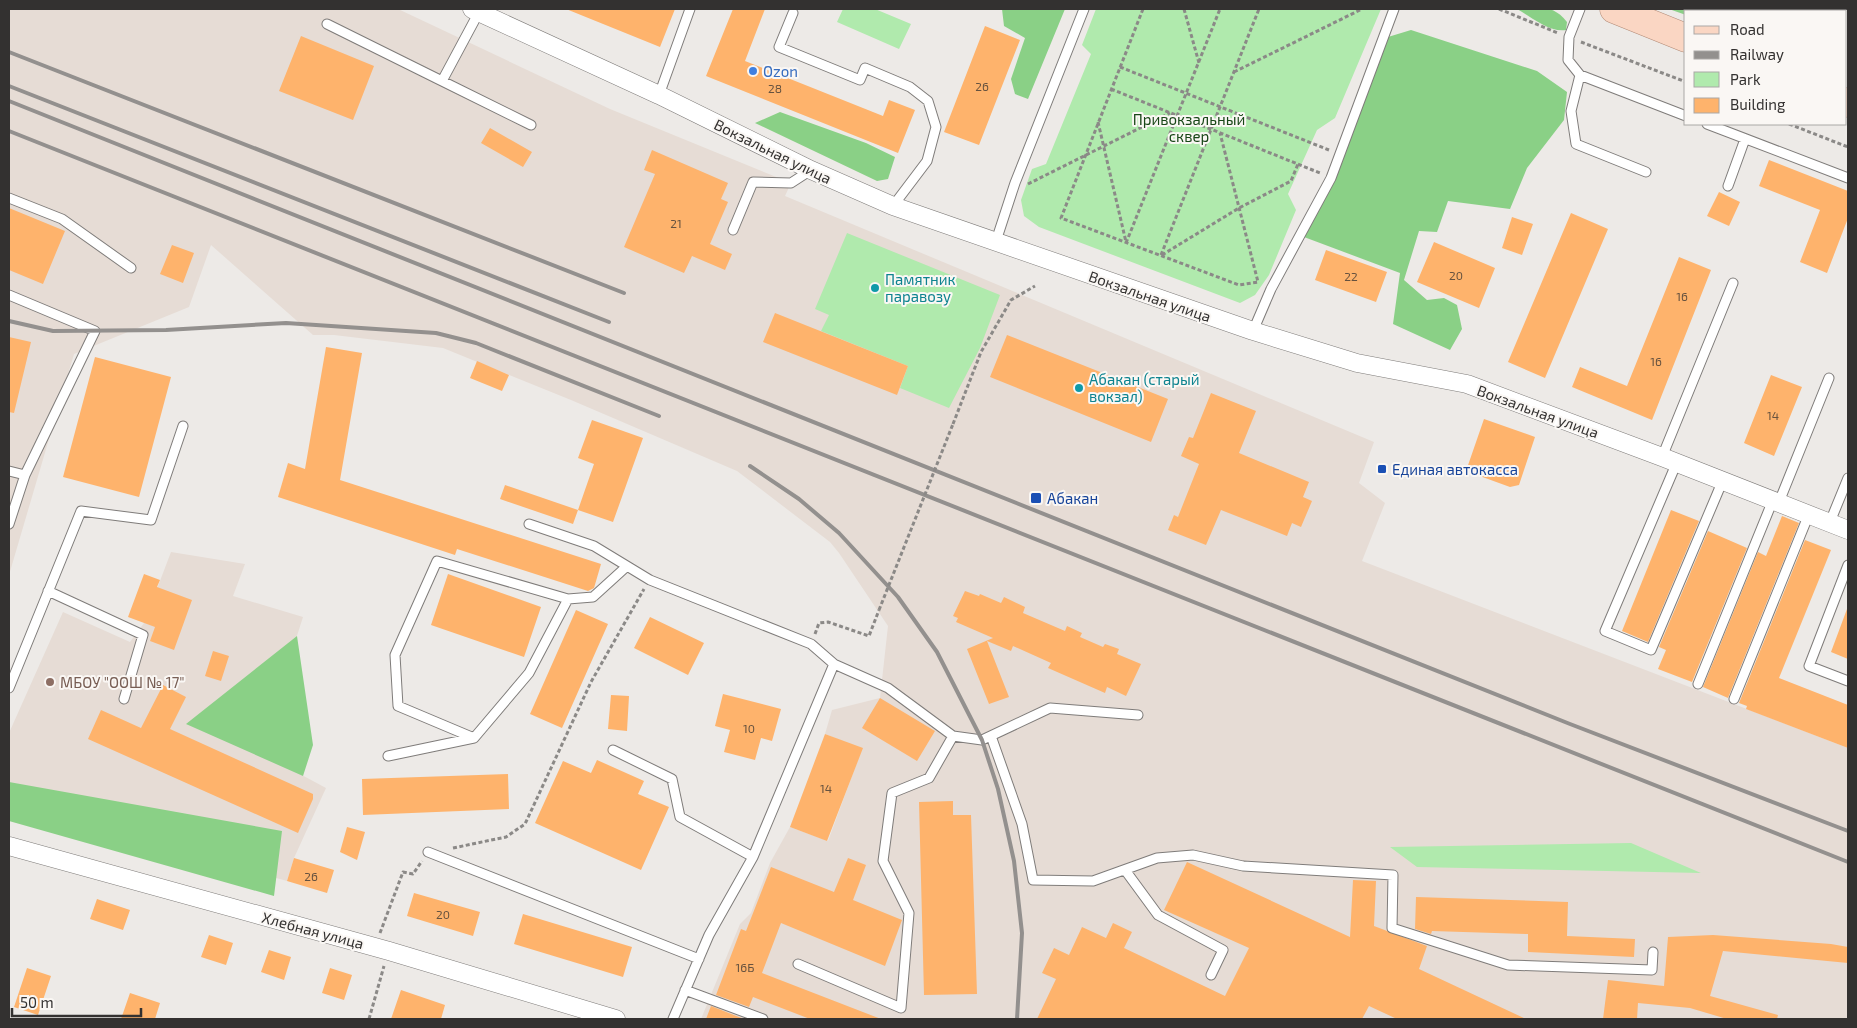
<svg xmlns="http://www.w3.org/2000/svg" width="1857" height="1028" font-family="'Exo 2',sans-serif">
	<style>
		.built { fill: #e6dcd5 }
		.green { fill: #b0eaad }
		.forest { fill: #8ad086 }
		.building { fill: #feb36c }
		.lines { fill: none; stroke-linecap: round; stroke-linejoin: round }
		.lane-casing { stroke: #7f7c7a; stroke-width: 11 }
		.street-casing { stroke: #7f7c7a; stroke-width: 19 }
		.primary-casing { stroke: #b28a76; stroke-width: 29 }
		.path { stroke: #8b8987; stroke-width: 3; stroke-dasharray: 4 2.5; stroke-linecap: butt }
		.lane { stroke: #fff; stroke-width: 9 }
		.street { stroke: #fff; stroke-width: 18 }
		.primary { stroke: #fad6c3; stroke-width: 28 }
		.rail { stroke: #93908e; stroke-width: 4 }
		.path-bridge { stroke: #8b8987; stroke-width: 3; stroke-dasharray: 4 2.5; stroke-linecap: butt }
		.shop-dot { fill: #3f7fe0; stroke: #faf7f4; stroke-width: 2 }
		.culture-dot { fill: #0f9aa8; stroke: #faf7f4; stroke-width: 2 }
		.transit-dot { fill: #1a4fb4; stroke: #faf7f4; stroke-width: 2 }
		.education-dot { fill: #8d6e63; stroke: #faf7f4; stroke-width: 2 }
		.labels { text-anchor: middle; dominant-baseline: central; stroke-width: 4; stroke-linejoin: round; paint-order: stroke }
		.number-label { font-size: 12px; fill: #66523f }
		.shop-label { font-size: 15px; fill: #366cbe; stroke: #faf7f4; text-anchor: start }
		.park-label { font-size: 15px; fill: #184717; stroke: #faf7f4 }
		.street-label { font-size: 15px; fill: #333130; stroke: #faf7f4 }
		.culture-label { font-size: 15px; fill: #0d838f; stroke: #faf7f4; text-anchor: start }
		.transit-label { font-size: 15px; fill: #164399; stroke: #faf7f4; text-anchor: start }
		.education-label { font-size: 15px; fill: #785e54; stroke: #faf7f4; text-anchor: start }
	</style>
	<rect width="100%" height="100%" fill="#edeae7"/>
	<path class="built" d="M 9,9 L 398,9 L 610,109 L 791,183 L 785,196 L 1374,442 L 1359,483 L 1385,503 L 1362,561 L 1848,748 L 1848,1019 L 701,1019 L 740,924 L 751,913 L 770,863 L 790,827 L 828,841 L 862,749 L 825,734 L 832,710 L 880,698 L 888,626 L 839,553 L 830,542 L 737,471 L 571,400 L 443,348 L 334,335 L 313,335 L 211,245 L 189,307 L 74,354 L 9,575 Z
		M 171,552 L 245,564 L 233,596 L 303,617 L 270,720 L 257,751 L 326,788 L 294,858 L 287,881 L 9,804 L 9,733 L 63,612 L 130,642 L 144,623 Z"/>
	<path class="green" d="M 843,9 L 875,9 L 911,24 L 899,49 L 837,22 Z
		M 1096,9 L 1381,9 L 1335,118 L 1317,130 L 1288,194 L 1296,210 L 1269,275 L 1255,295 L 1240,303 L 1039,227 L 1024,216 L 1021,200 L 1032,169 L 1046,164 L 1091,54 L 1082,45 Z
		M 847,233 L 1000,295 L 980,348 L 949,408 L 900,388 L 908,366 L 821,331 L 829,315 L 815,309 Z
		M 1631,843 L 1701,873 L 1417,867 L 1390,847 Z"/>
	<path class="forest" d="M 1002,9 L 1065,9 L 1028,99 L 1015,94 L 1011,79 L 1025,38 L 1004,26 Z
		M 1517,9 C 1539,9 1552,3 1567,22 L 1566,30 C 1550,33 1530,16 1517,9 Z
		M 1669,9 L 1799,9 L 1806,11 L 1686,11 L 1686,15 Z
		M 1411,30 L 1537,71 L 1567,92 L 1564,120 L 1527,168 L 1510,209 L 1448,201 L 1437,232 L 1419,231 L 1404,280 L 1427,300 L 1444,298 L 1457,305 L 1462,329 L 1450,350 L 1393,324 L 1400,273 L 1304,237 L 1388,37 Z
		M 780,112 L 866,143 L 895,157 L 888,179 L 877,181 L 755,123 Z
		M 297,636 L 313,745 L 303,776 L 186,724 Z
		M 9,782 L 282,831 L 274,896 L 9,821 Z"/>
	<path class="building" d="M 566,9 L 675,9 L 660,47 Z
		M 733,9 L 765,9 L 745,61 L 883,116 L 889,100 L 915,110 L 898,153 L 706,76 Z
		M 985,26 L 1020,40 L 979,145 L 944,132 Z
		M 301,36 L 374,66 L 353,120 L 279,91 Z
		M 490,128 L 532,152 L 523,167 L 481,143 Z
		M 652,150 L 728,183 L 721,199 L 728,202 L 710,244 L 732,254 L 725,270 L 692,256 L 684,273 L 624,247 L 655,174 L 644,170 Z
		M 1769,160 L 1848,191 L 1848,218 L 1827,273 L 1800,262 L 1820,210 L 1759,186 Z
		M 1719,192 L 1740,202 L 1729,226 L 1707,216 Z
		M 9,208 L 65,231 L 43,284 L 9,270 Z
		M 1571,213 L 1608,229 L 1545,378 L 1508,362 Z
		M 1512,217 L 1533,224 L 1522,255 L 1502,248 Z
		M 1434,242 L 1495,268 L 1479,308 L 1417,282 Z
		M 172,245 L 194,253 L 183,283 L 160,274 Z
		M 1326,250 L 1387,272 L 1376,302 L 1315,280 Z
		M 1679,257 L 1711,270 L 1652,420 L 1572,387 L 1580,367 L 1627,386 Z
		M 775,313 L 908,366 L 897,395 L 763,342 Z
		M 1007,335 L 1168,399 L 1151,442 L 990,377 Z
		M 9,337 L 31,342 L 14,413 L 9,412 Z
		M 326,347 L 362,353 L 340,480 L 601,564 L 594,588 L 588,591 L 457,549 L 455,555 L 278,497 L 288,463 L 305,469 Z
		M 95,357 L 171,377 L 139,497 L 63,477 Z
		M 477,361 L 509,375 L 502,391 L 470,378 Z
		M 1771,375 L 1802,387 L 1774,456 L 1744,443 Z
		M 1211,393 L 1256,411 L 1239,453 L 1309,482 L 1303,497 L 1312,501 L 1301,527 L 1292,523 L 1287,536 L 1221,510 L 1206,545 L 1168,530 L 1174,515 L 1178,517 L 1199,464 L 1181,456 L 1189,437 L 1193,438 Z
		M 1484,419 L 1535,437 L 1519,485 L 1510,487 L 1466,471 Z
		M 592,420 L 643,438 L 613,522 L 578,510 L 594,464 L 578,458 Z
		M 505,485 L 578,510 L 573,524 L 500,499 Z
		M 1671,510 L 1699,521 L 1648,642 L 1622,631 Z
		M 1782,516 L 1799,523 L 1728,698 L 1703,687 L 1758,552 L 1766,556 Z
		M 1708,531 L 1747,548 L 1692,682 L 1658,669 L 1666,650 L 1659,647 Z
		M 1805,540 L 1831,550 L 1779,678 L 1848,705 L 1848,748 L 1746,709 L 1747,706 L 1739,703 Z
		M 144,574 L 160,580 L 157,587 L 192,600 L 174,650 L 150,641 L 155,627 L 128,617 Z
		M 448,574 L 541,607 L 524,657 L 431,625 Z
		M 965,591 L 979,596 L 980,594 L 1001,603 L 1004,597 L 1025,607 L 1023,613 L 1065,631 L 1067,626 L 1082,633 L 1080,637 L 1103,647 L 1105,644 L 1119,649 L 1117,654 L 1141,664 L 1126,696 L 1107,687 L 1105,693 L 1048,668 L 1051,663 L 1013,646 L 1011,651 L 987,641 L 1009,697 L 989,704 L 967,649 L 993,638 L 956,622 L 958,618 L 953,616 Z
		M 1847,609 L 1848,609 L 1848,659 L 1831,652 Z
		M 576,610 L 608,624 L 562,728 L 530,714 Z
		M 650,617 L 704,643 L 688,675 L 634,648 Z
		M 213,651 L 229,656 L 221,681 L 205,676 Z
		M 163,685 L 186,697 L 170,729 L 313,794 L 313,799 L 298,833 L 88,739 L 101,710 L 141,728 Z
		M 723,694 L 781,709 L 772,741 L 761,738 L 755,760 L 724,752 L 730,730 L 715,726 Z
		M 611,695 L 629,696 L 627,731 L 608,729 Z
		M 880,698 L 935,731 L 917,761 L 862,728 Z
		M 825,734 L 863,748 L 827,841 L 790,827 Z
		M 597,760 L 644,781 L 638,794 L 669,807 L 641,870 L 535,823 L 563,761 L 591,773 Z
		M 508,774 L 509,809 L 363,815 L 362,779 Z
		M 953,801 L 953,815 L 971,815 L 977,994 L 924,995 L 919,802 Z
		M 347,827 L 365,832 L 357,860 L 340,852 Z
		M 294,858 L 334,870 L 327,893 L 287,881 Z
		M 848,858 L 866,865 L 853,900 L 902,920 L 885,966 L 781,923 L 762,973 L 881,1019 L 810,1019 L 753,997 L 749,1007 L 716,995 L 741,929 L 746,931 L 771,867 L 834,892 Z
		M 1187,862 L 1350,937 L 1353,880 L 1376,881 L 1374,926 L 1427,946 L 1419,969 L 1526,1019 L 1397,1019 L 1369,1006 L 1362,1019 L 1037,1019 L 1056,979 L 1042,973 L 1054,948 L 1069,955 L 1082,927 L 1106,938 L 1113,923 L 1132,932 L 1124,948 L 1225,996 L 1249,948 L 1164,910 Z
		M 414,893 L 480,912 L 473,936 L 407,916 Z
		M 1416,897 L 1568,902 L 1567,936 L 1635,939 L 1634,957 L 1528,952 L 1528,934 L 1432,931 L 1431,934 L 1415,929 Z
		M 97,899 L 130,910 L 123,930 L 90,919 Z
		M 523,914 L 632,947 L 623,977 L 514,944 Z
		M 209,935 L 233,943 L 226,965 L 201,957 Z
		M 1713,935 L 1831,944 L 1848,947 L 1848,963 L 1723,951 L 1710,996 L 1778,1015 L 1777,1019 L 1727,1019 L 1690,1008 L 1638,1003 L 1637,1019 L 1603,1019 L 1608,980 L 1664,986 L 1668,937 Z
		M 269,950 L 291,957 L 284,980 L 261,972 Z
		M 27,968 L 51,976 L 38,1015 L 14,1007 Z
		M 330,968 L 352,975 L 344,1000 L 322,993 Z
		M 401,990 L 445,1005 L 441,1019 L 391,1019 Z
		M 130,993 L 160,1003 L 155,1019 L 121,1019 Z
		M 711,1006 L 744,1019 L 706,1019 Z"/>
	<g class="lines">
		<defs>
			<path id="lane" d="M 1580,9 L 1569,37 L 1568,60 L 1580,75 L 1571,111 L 1576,144 L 1646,172
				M 1831,11 L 1832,9
				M 793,13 L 779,47 L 860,80 L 865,68 L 910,87 L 928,101 L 936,127 L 927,161 L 893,206
				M 327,24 L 442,81 L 479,12
				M 1580,75 L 1686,116
				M 442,81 L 531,125
				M 659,95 L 690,9
				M 1707,124 L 1848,178
				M 1728,186 L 1745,139
				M 9,198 L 62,219 L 131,268
				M 733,230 L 753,182 L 791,183 L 811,170
				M 996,241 L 1015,183 L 1084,9
				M 9,295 L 95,331 L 25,475 L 9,524
				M 1253,331 L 1271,289 L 1331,178 L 1394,9
				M 1662,457 L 1733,283
				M 1677,462 L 1605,631 L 1651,650 L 1723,480
				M 9,471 L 25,475
				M 1779,502 L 1829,378
				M 1830,522 L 1848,478
				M 529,524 L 594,546 L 650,580 L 811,644 L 834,664 L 753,857 L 709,935 L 673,1019
				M 1848,565 L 1809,666 L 1848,681
				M 48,591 L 143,635 L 124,699
				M 1698,684 L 1773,500
				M 9,688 L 81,511 L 151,520 L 183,426
				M 1734,699 L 1809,514
				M 953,736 L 982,740 L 1050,708 L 1138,715
				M 991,736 L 1022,824 L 1033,880 L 1093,881 L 1157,858 L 1193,855 L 1243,866 L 1393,875 L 1392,928 L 1508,965 L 1652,970 L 1653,952
				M 474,738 L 398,706 L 395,655 L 437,561 L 568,599 L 593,597 L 626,567
				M 613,750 L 672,779 L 680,817 L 753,857
				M 388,756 L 474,738 L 529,673 L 568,599
				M 428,852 L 699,959
				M 1125,870 L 1158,915 L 1223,950 L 1211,975
				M 798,964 L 901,1008 L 909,913 L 883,861 L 892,793 L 929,778 L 953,736 L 888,688 L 834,664
				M 685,990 L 763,1019"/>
			<path id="street" d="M 472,9 L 659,95 L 811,170 L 893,206 L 1253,331 L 1357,363 L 1467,384 L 1662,457 L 1848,530
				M 9,846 L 389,951 L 616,1019"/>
			<path id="primary" d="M 1614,9 L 1686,38
				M 1846,102 L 1848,103"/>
		</defs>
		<use href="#lane" class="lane-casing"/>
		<use href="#street" class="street-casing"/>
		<use href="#primary" class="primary-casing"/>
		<path class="path" d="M 1143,9 L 1061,218 L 1239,285 L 1258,282 L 1220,133
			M 1184,9 L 1199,63
			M 1499,9 L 1558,33
			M 1581,42 L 1686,82
			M 1120,67 L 1329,150
			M 1234,72 L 1362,9
			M 1111,89 L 1320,173
			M 1098,122 L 1126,242
			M 1789,124 L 1848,147
			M 1028,184 L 1170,113
			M 1126,243 L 1220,9
			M 1161,255 L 1259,9
			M 1162,255 L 1239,208 L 1291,181 L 1298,164
			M 953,424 L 981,352 L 1011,300 L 1035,286
			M 815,634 L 819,623 L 828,622 L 869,636 L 879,610
			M 453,848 L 506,837 L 525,824 L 591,682 L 644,589
			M 380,933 L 403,872 L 413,874 L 422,861
			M 369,1019 L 384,966"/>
		<use href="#lane" class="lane"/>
		<use href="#street" class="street"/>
		<use href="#primary" class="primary"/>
		<path class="rail" d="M 9,52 L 624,293
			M 9,86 L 609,322
			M 9,101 L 1570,724 L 1848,831
			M 9,131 L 1848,862
			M 9,321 L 53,331 L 166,330 L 286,323 L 436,333 L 476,343 L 659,416
			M 750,466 L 799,499 L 839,533 L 898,597 L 937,652 L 982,740 L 998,789 L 1014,861 L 1022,933 L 1017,1019"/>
		<path class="path-bridge" d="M 879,610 L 953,424"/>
	</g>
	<circle class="shop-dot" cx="753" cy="71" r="5"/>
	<g class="culture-dot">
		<circle cx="875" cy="288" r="5"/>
		<circle cx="1079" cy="388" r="5"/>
	</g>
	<g class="transit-dot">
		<rect x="1377" y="464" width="10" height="10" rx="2.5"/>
		<rect x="1030" y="492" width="12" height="12" rx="2.5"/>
	</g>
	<circle class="education-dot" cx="50" cy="682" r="5"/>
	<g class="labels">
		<g class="number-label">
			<text x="982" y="86">26</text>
			<text x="775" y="88">28</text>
			<text x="676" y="223">21</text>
			<text x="1456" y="275">20</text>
			<text x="1351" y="276">22</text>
			<text x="1682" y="296">16</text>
			<text x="1656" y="361">16</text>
			<text x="1773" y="415">14</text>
			<text x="749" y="728">10</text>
			<text x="826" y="788">14</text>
			<text x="311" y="876">26</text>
			<text x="443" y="914">20</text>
			<text x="745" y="967">16Б</text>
		</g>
		<g class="shop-label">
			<text x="763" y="71">Ozon</text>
		</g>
		<g class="park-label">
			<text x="1189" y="119">Привокзальный<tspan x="1189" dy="17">сквер</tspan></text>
		</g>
		<g class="street-label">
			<text transform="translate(773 151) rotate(26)">Вокзальная улица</text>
			<text transform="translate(1150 296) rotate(19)">Вокзальная улица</text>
			<text transform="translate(1538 411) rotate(20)">Вокзальная улица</text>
			<text transform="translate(313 930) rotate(15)">Хлебная улица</text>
		</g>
		<g class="culture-label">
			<text x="885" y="279">Памятник<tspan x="885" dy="17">паравозу</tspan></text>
			<text x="1089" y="379">Абакан (старый<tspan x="1089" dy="17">вокзал)</tspan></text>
		</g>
		<g class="transit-label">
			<text x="1392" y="469">Единая автокасса</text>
			<text x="1047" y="498">Абакан</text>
		</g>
		<g class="education-label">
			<text x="60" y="682">МБОУ "ООШ № 17"</text>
		</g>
	</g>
	<rect width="1857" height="1028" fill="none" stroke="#333130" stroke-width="20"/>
	<rect x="1684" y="10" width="162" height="115" fill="#faf7f4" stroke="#aaa8a6"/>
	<rect x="1694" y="26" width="25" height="8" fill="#fad6c3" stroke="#aaa8a6"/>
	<text x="1730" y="35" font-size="15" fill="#333130">Road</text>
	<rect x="1694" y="51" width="25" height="8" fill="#93908e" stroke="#aaa8a6"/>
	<text x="1730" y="60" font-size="15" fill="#333130">Railway</text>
	<rect x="1694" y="72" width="25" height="15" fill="#b0eaad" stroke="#aaa8a6"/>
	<text x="1730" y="85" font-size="15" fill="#333130">Park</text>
	<rect x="1694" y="98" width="25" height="15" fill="#feb36c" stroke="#aaa8a6"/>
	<text x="1730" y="110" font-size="15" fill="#333130">Building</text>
	<path d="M12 1008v8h129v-8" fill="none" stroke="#333130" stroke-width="2.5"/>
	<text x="20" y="1008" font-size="15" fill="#333130" stroke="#faf7f4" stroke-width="4" paint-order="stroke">50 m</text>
</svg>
